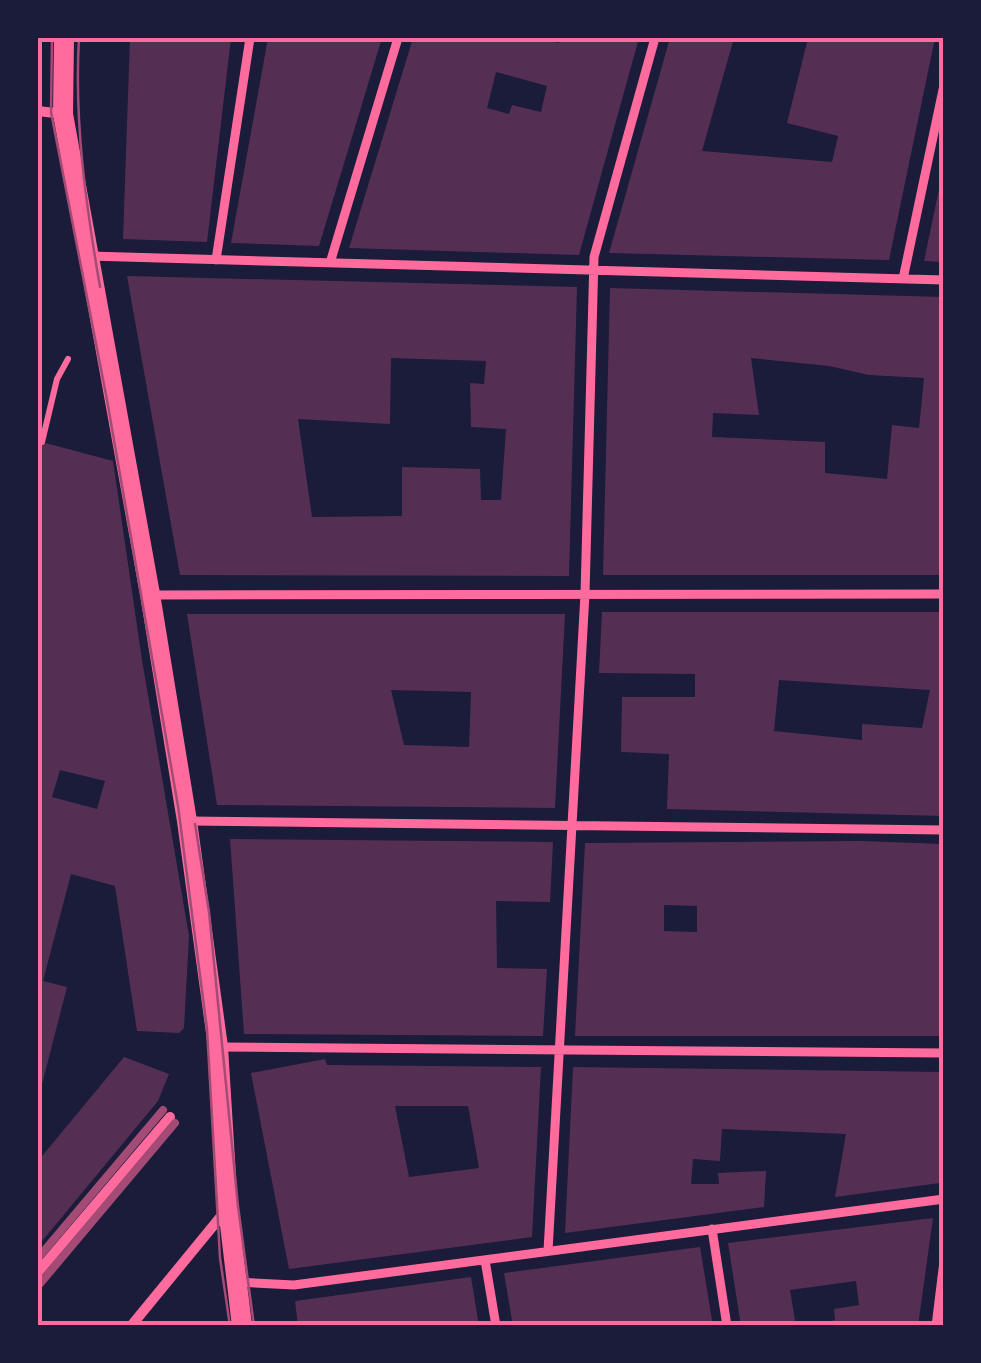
<svg xmlns="http://www.w3.org/2000/svg" width="981" height="1363" font-family="'Archivo Narrow',sans-serif">
	<style>
		.building { fill: #542f53; fill-rule: evenodd }
		.lines { fill: none; stroke-linecap: round; stroke-linejoin: round }
		.path { stroke: #ff6b9d; stroke-width: 6 }
		.pedestrian { stroke: #ff6b9d; stroke-width: 9 }
		.minor { stroke: #ff6b9d; stroke-width: 10 }
		.secondary { stroke: #ff6b9d; stroke-width: 20 }
		.tram { stroke: #a44b75; stroke-width: 2.5 }
		.rail { stroke: #a44b75; stroke-width: 8 }
		.neatline { fill: none; stroke: #ff6b9d; stroke-width: 4 }
	</style>
	<rect width="100%" height="100%" fill="#1b1b3a"/>
	<path class="building" d="M 130,38 L 231,38 L 207,242 L 123,239 Z
		M 268,38 L 382,38 L 319,246 L 231,243 Z
		M 413,38 L 537,38 L 559,43 L 560,38 L 639,38 L 579,255 L 349,248 ZM 496,72 L 547,86 L 541,112 L 512,105 L 509,114 L 487,108 Z
		M 670,38 L 734,38 L 702,151 L 832,162 L 838,136 L 787,123 L 808,38 L 935,38 L 889,260 L 609,253 Z
		M 942,175 L 944,262 L 924,261 L 938,194 Z
		M 127,276 L 577,287 L 569,576 L 180,575 ZM 391,358 L 486,361 L 484,384 L 470,383 L 471,427 L 506,429 L 501,500 L 481,500 L 480,469 L 402,467 L 402,516 L 312,517 L 298,419 L 390,424 Z
		M 610,288 L 944,297 L 944,575 L 603,575 ZM 751,358 L 829,366 L 869,375 L 924,378 L 919,428 L 892,425 L 887,479 L 825,473 L 825,442 L 712,437 L 713,413 L 759,415 Z
		M 38,441 L 113,461 L 142,660 L 189,936 L 184,1028 L 179,1033 L 137,1031 L 115,886 L 71,874 L 43,981 L 67,987 L 39,1096 ZM 60,770 L 105,781 L 97,809 L 52,797 Z
		M 602,612 L 944,612 L 944,816 L 667,809 L 669,754 L 621,752 L 622,697 L 695,697 L 695,674 L 599,673 ZM 779,680 L 930,690 L 922,728 L 862,724 L 862,740 L 774,731 Z
		M 187,614 L 565,614 L 555,808 L 217,805 ZM 391,690 L 471,692 L 469,747 L 404,745 Z
		M 230,839 L 553,842 L 550,902 L 496,901 L 497,968 L 547,969 L 543,1036 L 244,1034 Z
		M 861,841 L 944,844 L 944,1036 L 575,1036 L 585,843 ZM 664,905 L 697,906 L 697,932 L 664,931 Z
		M 124,1057 L 169,1074 L 158,1101 L 38,1246 L 38,1161 Z
		M 325,1059 L 327,1065 L 541,1067 L 532,1237 L 289,1269 L 251,1073 ZM 395,1106 L 468,1106 L 479,1168 L 409,1177 Z
		M 573,1067 L 944,1072 L 944,1166 L 940,1183 L 835,1197 L 846,1134 L 722,1129 L 720,1161 L 693,1159 L 691,1184 L 719,1184 L 718,1173 L 766,1171 L 764,1207 L 565,1233 Z
		M 933,1218 L 918,1326 L 813,1326 L 835,1320 L 834,1309 L 859,1305 L 856,1281 L 790,1290 L 796,1326 L 741,1326 L 728,1243 Z
		M 700,1247 L 713,1326 L 513,1326 L 504,1273 Z
		M 471,1277 L 479,1326 L 298,1326 L 295,1301 Z"/>
	<g class="lines">
		<path class="path" d="M 42,442 L 57,379 L 68,359"/>
		<path class="pedestrian" d="M 89,256 L 944,280
			M 216,260 L 250,38
			M 330,263 L 398,38
			M 903,279 L 944,85
			M 151,595 L 944,594
			M 190,821 L 944,830
			M 220,1047 L 944,1053
			M 712,1229 L 727,1326
			M 548,1251 L 585,594 L 594,257 L 655,38
			M 485,1260 L 496,1326
			M 237,1282 L 294,1285 L 944,1199
			M 936,1326 L 944,1261"/>
		<path class="minor" d="M 38,111 L 63,114
			M 38,1272 L 170,1117
			M 131,1326 L 227,1209"/>
		<path class="secondary" d="M 64,38 L 63,114 L 150,594 L 187,821 L 218,1047 L 228,1208 L 242,1326"/>
		<path class="tram" d="M 52,38 L 51,112 L 107,400 L 178,806 L 207,1029 L 220,1258 L 230,1326
			M 79,38 C 74,121 86,206 100,287
			M 195,824 L 209,912 L 238,1206 L 254,1326"/>
		<path class="rail" d="M 38,1258 L 163,1110
			M 38,1286 L 175,1123"/>
	</g>
	<rect width="981" height="1363" fill="none" stroke="#1b1b3a" stroke-width="80"/>
	<rect x="40" y="40" width="901" height="1283" class="neatline"/>
</svg>
